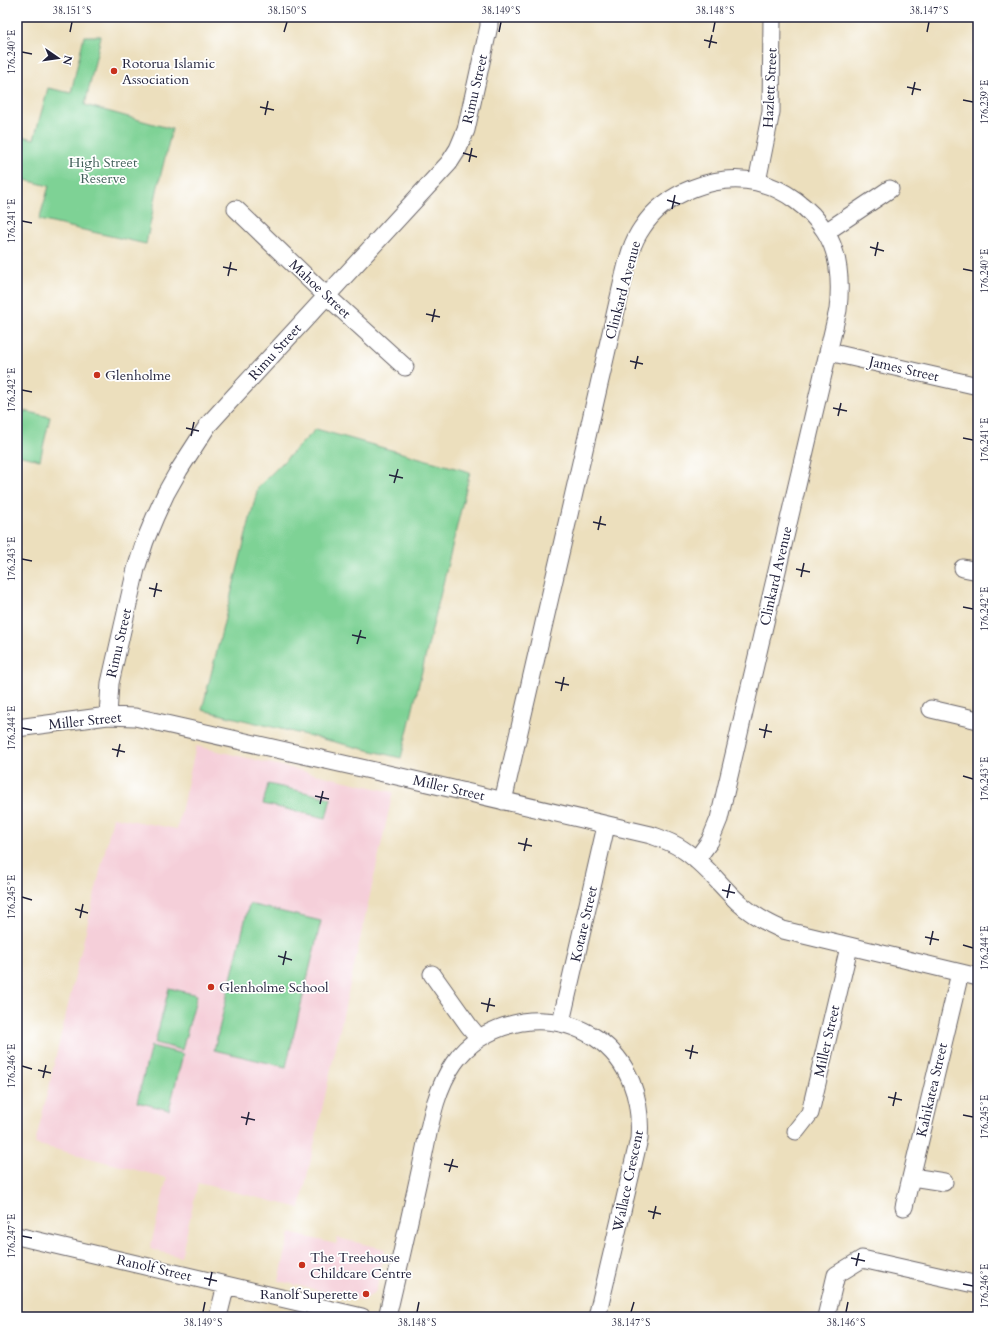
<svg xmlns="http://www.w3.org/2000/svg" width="995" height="1334" font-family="Cardo,serif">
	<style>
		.built { fill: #f5cfd9 }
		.green { fill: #7ed295; stroke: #507a68 }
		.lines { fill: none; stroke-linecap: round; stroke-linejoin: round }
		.minor-casing { stroke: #696468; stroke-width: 19 }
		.minor { stroke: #fff; stroke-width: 17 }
		.ticks { fill: none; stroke: #22223b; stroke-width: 1.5 }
		.poi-dot { fill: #c8321e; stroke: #fff; stroke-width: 1.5 }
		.labels { text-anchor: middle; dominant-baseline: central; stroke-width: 3.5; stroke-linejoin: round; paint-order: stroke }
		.poi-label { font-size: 14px; fill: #22223b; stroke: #fff; text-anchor: start }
		.street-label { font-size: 14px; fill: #22223b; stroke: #fff }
		.park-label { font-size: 14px; fill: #42605a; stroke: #fff }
		.neatline { fill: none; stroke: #22223b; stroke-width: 1.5 }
		.ticks-label { font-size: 10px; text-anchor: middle; fill: #22223b }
	</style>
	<rect width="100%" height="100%" fill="#fff"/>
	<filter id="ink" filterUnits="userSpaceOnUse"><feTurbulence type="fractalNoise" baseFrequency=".025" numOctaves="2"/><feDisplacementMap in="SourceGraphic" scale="8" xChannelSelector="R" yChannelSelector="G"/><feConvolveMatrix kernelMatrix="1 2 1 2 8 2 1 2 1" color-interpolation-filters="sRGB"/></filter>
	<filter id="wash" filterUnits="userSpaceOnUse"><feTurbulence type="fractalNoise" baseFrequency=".012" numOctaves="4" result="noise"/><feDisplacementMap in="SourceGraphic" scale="16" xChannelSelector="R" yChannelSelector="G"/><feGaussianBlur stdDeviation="0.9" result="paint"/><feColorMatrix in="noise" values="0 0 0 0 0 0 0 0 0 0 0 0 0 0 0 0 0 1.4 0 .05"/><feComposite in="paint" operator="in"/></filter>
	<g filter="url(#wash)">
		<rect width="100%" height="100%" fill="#ecdfbd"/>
		<path class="built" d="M 196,746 L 393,792 L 300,1208 L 198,1183 L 181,1257 L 150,1249 L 167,1178 L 35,1144 L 113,817 L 177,829 Z
			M 290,1233 L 336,1244 L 338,1238 L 385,1249 L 376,1291 L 363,1301 L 279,1281 Z"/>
		<path class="green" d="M 84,36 L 101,36 L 85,105 L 172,129 L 158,186 L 146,244 L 39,220 L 49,186 L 17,178 L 17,135 L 34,139 L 48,88 L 71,93 Z
			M 24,411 L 50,417 L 40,460 L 17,455 L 17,444 Z
			M 316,429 L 470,472 L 401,758 L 202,710 L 258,487 Z
			M 268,784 L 331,798 L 326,818 L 263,804 Z
			M 249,904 L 321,921 L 286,1067 L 214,1050 Z
			M 169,988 L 197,995 L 182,1050 L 155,1043 Z
			M 151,1046 L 183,1054 L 169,1110 L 137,1102 Z"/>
	</g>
	<g filter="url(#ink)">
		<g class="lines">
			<defs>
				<path id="minor" d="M 757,182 L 771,112 L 772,17
					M 236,209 L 317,287 L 405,367
					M 826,232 L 890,189
					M 829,352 L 978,386
					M 963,568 L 978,571
					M 931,709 L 978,720
					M 108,716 L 110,683 L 136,569 L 145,541 L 155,517 L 166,493 L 179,470 L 208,425 L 228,403 L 449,163 L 458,149 L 466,130 L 489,26 L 489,17
					M 17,728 L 108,716 L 135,717 L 410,779 L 651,835 C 662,839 672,842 682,849 C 704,863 720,885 738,902 C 751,914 767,923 783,930 L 978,977
					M 503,801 L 624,276 C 628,259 632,242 642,228 C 665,192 717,173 757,182 C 785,189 810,208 825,231 C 840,254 841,283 838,310 L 719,819 L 710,841 L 696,860
					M 432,974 L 469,1026 L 479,1038
					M 561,1022 L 606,826
					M 796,1131 L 810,1113 L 849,947
					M 912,1177 L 944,1182
					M 904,1207 L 960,973
					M 17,1236 L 362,1317
					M 218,1317 L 226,1285
					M 387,1317 C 399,1267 410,1217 421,1167 C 429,1132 433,1093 454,1063 C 470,1040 495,1027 522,1022 C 549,1018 573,1023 596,1038 C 630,1061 642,1100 639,1139 L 597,1317
					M 826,1317 L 836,1275 L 862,1259 L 978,1285"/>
			</defs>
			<use href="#minor" class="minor-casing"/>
			<use href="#minor" class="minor"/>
		</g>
	</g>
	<path class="ticks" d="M 70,32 L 72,22M 284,32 L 287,22M 499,32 L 501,22M 713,32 L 715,22M 927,32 L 929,22M 704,40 L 717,43M 709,48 L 712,35M 22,52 L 32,54M 907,87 L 921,90M 912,95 L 915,82M 963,100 L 973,102M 260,107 L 274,110M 265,115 L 268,101M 463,153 L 477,157M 469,162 L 472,148M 667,200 L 680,204M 672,209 L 675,195M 22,221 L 32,223M 870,247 L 884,251M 875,256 L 878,242M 223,267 L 237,270M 963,269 L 973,271M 228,276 L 231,262M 426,314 L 440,317M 432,322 L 435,309M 630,361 L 643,364M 635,369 L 638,356M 22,390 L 32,392M 833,408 L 847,411M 838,416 L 841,403M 186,428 L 199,431M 191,436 L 194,422M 963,438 L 973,440M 389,475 L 403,478M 394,483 L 398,469M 593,522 L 606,525M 598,530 L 601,516M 22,559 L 32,561M 796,569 L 810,572M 801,577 L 804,563M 149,588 L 162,591M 154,597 L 157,583M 963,607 L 973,609M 352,635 L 366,638M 357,644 L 361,630M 555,682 L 569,685M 561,691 L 564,677M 22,728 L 32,730M 759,729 L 772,732M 764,738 L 767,724M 112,749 L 125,752M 117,757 L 120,744M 963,776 L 973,779M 315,796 L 329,799M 320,804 L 323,791M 518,843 L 532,846M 524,851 L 527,838M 722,890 L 735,893M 22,897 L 32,900M 727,898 L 730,884M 75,909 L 88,913M 80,918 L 83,904M 925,937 L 939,940M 930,945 L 933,931M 963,945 L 973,948M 278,956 L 292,960M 283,965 L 286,951M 481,1003 L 495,1006M 487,1012 L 490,998M 685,1050 L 698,1053M 690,1059 L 693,1045M 22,1066 L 32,1069M 38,1070 L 51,1073M 43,1078 L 46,1065M 888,1097 L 902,1100M 893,1106 L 896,1092M 963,1115 L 973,1117M 241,1117 L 255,1120M 246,1125 L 249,1112M 444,1164 L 458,1167M 449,1172 L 453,1159M 648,1211 L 661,1214M 653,1219 L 656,1206M 22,1236 L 32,1238M 851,1258 L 865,1261M 856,1266 L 859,1253M 204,1278 L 217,1281M 963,1284 L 973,1286M 209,1286 L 212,1272M 203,1312 L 205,1302M 417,1312 L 419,1302M 631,1312 L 634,1302M 846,1312 L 848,1302"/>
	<g class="poi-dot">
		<circle cx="114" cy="71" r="4"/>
		<circle cx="97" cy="375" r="4"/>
		<circle cx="211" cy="987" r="4"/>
		<circle cx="302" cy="1265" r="4"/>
		<circle cx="366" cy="1294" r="4"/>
	</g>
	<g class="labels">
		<g class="poi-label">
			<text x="122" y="63">Rotorua Islamic<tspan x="122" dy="16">Association</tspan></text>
			<text x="105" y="375">Glenholme</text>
			<text x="219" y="987">Glenholme School</text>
			<text x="310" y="1257">The Treehouse<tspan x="310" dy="16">Childcare Centre</tspan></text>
			<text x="358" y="1294" text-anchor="end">Ranolf Superette</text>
		</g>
		<g class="street-label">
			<text transform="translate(770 88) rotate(-87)">Hazlett Street</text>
			<text transform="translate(475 89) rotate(-77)">Rimu Street</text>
			<text transform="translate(320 289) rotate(43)">Mahoe Street</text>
			<text transform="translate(623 290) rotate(-75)">Clinkard Avenue</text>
			<text transform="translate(275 352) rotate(-48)">Rimu Street</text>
			<text transform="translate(904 369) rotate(13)">James Street</text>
			<text transform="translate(776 576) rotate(-77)">Clinkard Avenue</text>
			<text transform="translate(119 643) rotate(-77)">Rimu Street</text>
			<text transform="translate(85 721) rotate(-6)">Miller Street</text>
			<text transform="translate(449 788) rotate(13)">Miller Street</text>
			<text transform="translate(584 924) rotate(-77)">Kotare Street</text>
			<text transform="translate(827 1041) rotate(-77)">Miller Street</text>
			<text transform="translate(932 1090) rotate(-77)">Kahikatea Street</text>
			<text transform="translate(628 1181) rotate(-78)">Wallace Crescent</text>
			<text transform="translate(154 1268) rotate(13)">Ranolf Street</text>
		</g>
		<g class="park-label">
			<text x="103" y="162">High Street<tspan x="103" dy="16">Reserve</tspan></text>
		</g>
	</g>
	<rect width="995" height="1334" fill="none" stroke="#fff" stroke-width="44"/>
	<g transform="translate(58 58) rotate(103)" stroke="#ffffff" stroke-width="3" paint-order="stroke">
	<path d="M0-3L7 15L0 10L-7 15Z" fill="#22223b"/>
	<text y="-6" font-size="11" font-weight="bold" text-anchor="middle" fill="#22223b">N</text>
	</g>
	<rect x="22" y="22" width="951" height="1290" class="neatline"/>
	<g class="ticks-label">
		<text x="72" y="14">38.151°S</text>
		<text x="287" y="14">38.150°S</text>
		<text x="501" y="14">38.149°S</text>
		<text x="715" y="14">38.148°S</text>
		<text x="929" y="14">38.147°S</text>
		<text transform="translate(11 52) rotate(-90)" y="4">176.240°E</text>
		<text transform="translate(984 102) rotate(-90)" y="4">176.239°E</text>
		<text transform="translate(11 221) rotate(-90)" y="4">176.241°E</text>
		<text transform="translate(984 271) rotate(-90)" y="4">176.240°E</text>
		<text transform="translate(11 390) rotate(-90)" y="4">176.242°E</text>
		<text transform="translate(984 440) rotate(-90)" y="4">176.241°E</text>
		<text transform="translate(11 559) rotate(-90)" y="4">176.243°E</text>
		<text transform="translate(984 609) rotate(-90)" y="4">176.242°E</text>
		<text transform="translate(11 728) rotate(-90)" y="4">176.244°E</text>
		<text transform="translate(984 779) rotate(-90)" y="4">176.243°E</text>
		<text transform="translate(11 897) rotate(-90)" y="4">176.245°E</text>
		<text transform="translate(984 948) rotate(-90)" y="4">176.244°E</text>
		<text transform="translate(11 1066) rotate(-90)" y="4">176.246°E</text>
		<text transform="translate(984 1117) rotate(-90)" y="4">176.245°E</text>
		<text transform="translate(11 1236) rotate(-90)" y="4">176.247°E</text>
		<text transform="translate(984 1286) rotate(-90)" y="4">176.246°E</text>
		<text x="203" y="1326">38.149°S</text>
		<text x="417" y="1326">38.148°S</text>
		<text x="631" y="1326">38.147°S</text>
		<text x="846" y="1326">38.146°S</text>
	</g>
</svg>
